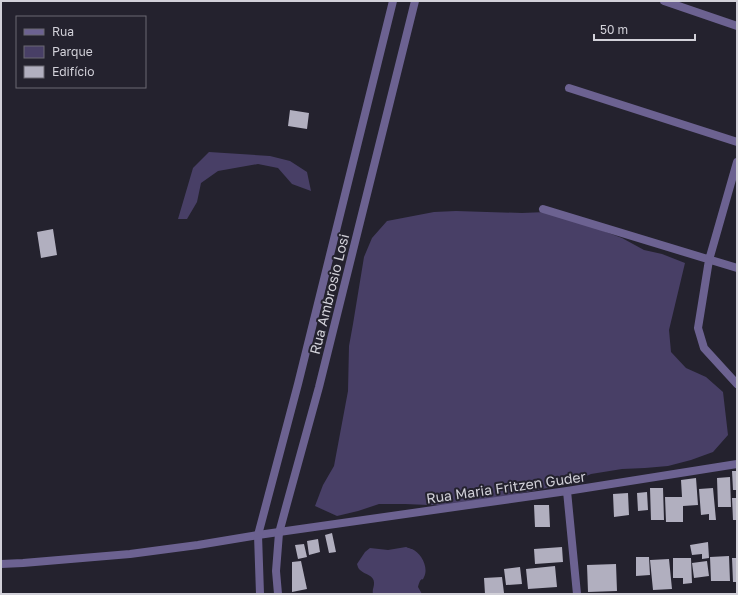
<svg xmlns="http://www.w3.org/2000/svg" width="738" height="595" font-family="'Golos Text',sans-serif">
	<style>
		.green { fill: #483f66 }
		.building { fill: #b1afbf }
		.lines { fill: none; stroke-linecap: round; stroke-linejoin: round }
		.minor { stroke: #6c6291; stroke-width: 8 }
		.tertiary { stroke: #6c6291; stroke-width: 8 }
		.labels { text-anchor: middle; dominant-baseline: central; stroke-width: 4; stroke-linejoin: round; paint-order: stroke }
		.street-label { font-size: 14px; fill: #d2d1d9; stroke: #24222e }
	</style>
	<rect width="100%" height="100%" fill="#24222e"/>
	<path class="green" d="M 209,152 L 270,156 L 290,161 L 307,172 L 311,191 L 292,184 L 278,168 L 258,164 L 218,171 L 201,183 L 197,202 L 187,219 L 178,219 L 193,168 Z
		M 456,211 L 522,213 L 546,212 L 582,223 L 622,238 L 644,250 L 662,254 L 685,263 L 669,330 L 671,352 L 686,368 L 706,377 L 723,392 L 728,435 L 713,452 L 691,460 L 668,466 L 645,468 L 622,469 L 591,474 L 567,484 L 522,493 L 499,500 L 452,506 L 405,504 L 379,504 L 358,511 L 337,516 L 315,506 L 323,485 L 334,466 L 348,391 L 349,346 L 353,324 L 364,257 L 372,238 L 387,221 L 434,212 Z
		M 406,547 C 406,547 411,549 412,549 C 421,553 429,567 424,577 C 422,582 423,577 420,581 C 419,583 418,586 418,587 L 422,594 L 373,594 C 372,590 374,587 374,584 C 375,575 365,575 360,570 C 358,568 358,567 357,564 L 365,552 L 370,548 L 388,550 Z"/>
	<path class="building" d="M 290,110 L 309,113 L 307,129 L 288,126 Z
		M 53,229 L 57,255 L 41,258 L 37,232 Z
		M 732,471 L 737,471 L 737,490 L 733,490 Z
		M 730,477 L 731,507 L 718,507 L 717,478 Z
		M 696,478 L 698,505 L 683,506 L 683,522 L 666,522 L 665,497 L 682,497 L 681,480 Z
		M 650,488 L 663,488 L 664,520 L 651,520 Z
		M 713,488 L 716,520 L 709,520 L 709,514 L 701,515 L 699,489 Z
		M 647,492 L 648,510 L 638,511 L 637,493 Z
		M 628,493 L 629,515 L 614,517 L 613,494 Z
		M 732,498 L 737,498 L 737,520 L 733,520 Z
		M 534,505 L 549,505 L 550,527 L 535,527 Z
		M 332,533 L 336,552 L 329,553 L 325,535 Z
		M 318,539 L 320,552 L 309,555 L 307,541 Z
		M 708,542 L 709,558 L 702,559 L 702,554 L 692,555 L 690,545 Z
		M 304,544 L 307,557 L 298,559 L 295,545 Z
		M 562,547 L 563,562 L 535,564 L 534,549 Z
		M 729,556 L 730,581 L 711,581 L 710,557 Z
		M 636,557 L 649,557 L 650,575 L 636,576 Z
		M 673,558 L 691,558 L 692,583 L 683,584 L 683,578 L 673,578 Z
		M 732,558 L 737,558 L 737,582 L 733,582 Z
		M 669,559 L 672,589 L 653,590 L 650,560 Z
		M 301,561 L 307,589 L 292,592 L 292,562 Z
		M 707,561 L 709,576 L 694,578 L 692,563 Z
		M 616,564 L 617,591 L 588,592 L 587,565 Z
		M 555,566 L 557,587 L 528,589 L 526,569 Z
		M 520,567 L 522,584 L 506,585 L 504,569 Z
		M 502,577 L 504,593 L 485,594 L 484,578 Z"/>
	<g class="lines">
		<path class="minor" d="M 664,1 L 737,26
			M 569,88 L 737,142
			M 737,162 L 709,260 L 698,328 L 704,348 L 737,384
			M 543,209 L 737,268
			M 567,491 L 577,594
			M 1,564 L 23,563 L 130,554 L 198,545 L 258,535 L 567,491 L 737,464"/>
		<path class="tertiary" d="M 260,594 L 258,535 L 298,384 L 393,1
			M 278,594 L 276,571 L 279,533 L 286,507 L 319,387 L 415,1"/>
	</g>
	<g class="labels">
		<g class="street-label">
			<text transform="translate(329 294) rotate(-76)">Rua Ambrosio Losi</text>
			<text transform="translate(506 487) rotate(-8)">Rua Maria Fritzen Guder</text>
		</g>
	</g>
	<rect width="738" height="595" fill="none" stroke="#d2d1d9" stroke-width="4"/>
	<rect x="16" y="16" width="130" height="72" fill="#24222e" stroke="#6a6872"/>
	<rect x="24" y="29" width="20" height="6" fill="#6c6291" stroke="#6a6872"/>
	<text x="52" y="36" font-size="12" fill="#d2d1d9">Rua</text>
	<rect x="24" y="46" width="20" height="12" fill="#483f66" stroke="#6a6872"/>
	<text x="52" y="56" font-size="12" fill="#d2d1d9">Parque</text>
	<rect x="24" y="66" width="20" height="12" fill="#b1afbf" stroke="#6a6872"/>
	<text x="52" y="76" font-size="12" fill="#d2d1d9">Edifício</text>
	<path d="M594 34v6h101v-6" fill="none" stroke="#d2d1d9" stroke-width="2"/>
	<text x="600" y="34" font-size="12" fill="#d2d1d9" stroke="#24222e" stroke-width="3" paint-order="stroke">50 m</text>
</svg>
